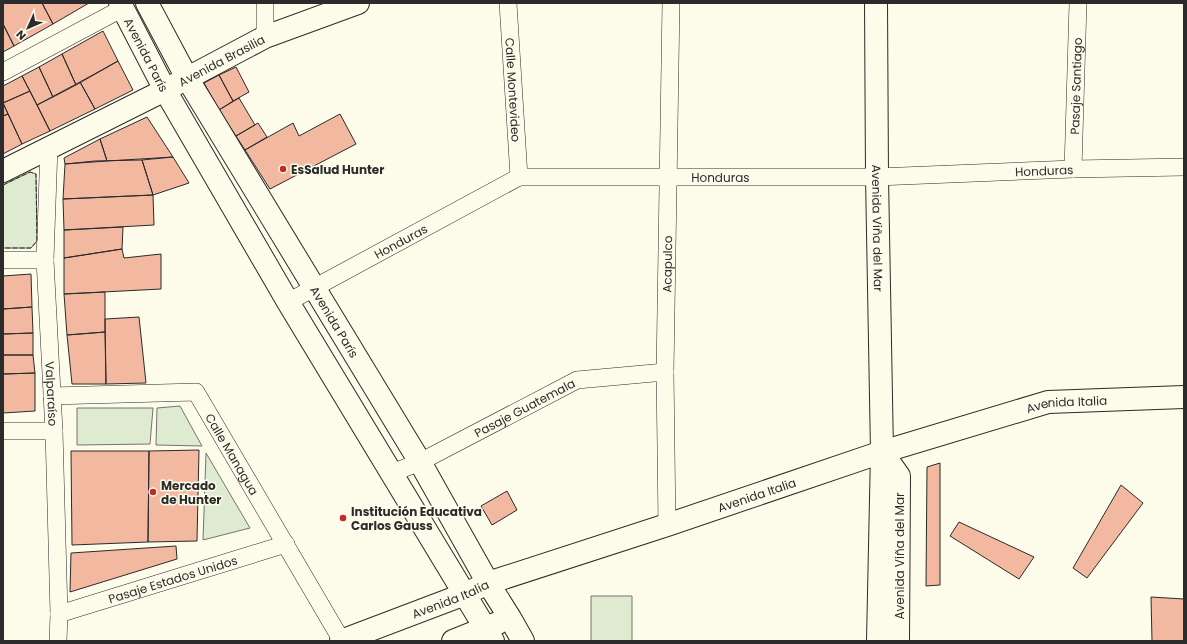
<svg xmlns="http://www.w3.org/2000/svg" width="1187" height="644" font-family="Poppins,sans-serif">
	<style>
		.green { fill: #deebd1; stroke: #74746e }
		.building { fill: #f2b8a0; stroke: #2b2b2b }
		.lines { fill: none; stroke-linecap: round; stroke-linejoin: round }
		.street-casing { stroke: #2b2b2b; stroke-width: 18 }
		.secondary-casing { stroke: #2b2b2b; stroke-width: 24 }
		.street { stroke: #fdfbea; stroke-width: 17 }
		.secondary { stroke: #fdfbea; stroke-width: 22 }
		.fence { stroke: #2b2b2b; stroke-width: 1; stroke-dasharray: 5 2; stroke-linecap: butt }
		.poi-dot { fill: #c62828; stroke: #fdfbea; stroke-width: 1.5 }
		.labels { text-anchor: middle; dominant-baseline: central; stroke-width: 3; stroke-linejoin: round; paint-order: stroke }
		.street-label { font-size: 12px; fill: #2b2b2b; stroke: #fdfbea }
		.poi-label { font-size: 12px; font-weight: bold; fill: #2b2b2b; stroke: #fdfbea; text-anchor: start }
	</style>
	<rect width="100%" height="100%" fill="#fdfbea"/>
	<path class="green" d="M 30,172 L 36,174 L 37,241 L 31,248 L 3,248 L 3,185 Z
		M 180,406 L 202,446 L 156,445 L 157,408 Z
		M 77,408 L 153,408 L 150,444 L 77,445 Z
		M 206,453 L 250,528 L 203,540 Z
		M 591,596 L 632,596 L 632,641 L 591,641 Z"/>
	<path class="building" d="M 3,3 L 42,3 L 53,24 L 14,46 L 3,24 Z
		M 42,3 L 89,3 L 53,24 Z
		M 3,24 L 14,46 L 3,52 Z
		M 103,31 L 118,61 L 76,85 L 62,54 Z
		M 62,54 L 76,85 L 53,97 L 39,67 Z
		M 118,61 L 133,90 L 95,109 L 80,82 Z
		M 39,67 L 53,97 L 37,105 L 22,76 Z
		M 236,67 L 249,92 L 233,101 L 219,75 Z
		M 219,75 L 233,101 L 219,110 L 204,83 Z
		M 22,76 L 30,91 L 3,103 L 3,86 Z
		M 80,82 L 95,109 L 50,131 L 37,105 Z
		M 30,91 L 50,131 L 22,144 L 3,103 Z
		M 239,98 L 255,125 L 236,136 L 219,110 Z
		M 3,103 L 8,114 L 3,116 Z
		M 8,114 L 22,144 L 3,154 L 3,116 Z
		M 340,114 L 356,144 L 270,189 L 245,150 L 293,123 L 299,136 Z
		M 147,117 L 173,157 L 107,161 L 100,139 Z
		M 258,123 L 267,137 L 245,150 L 236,136 Z
		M 100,139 L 107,161 L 65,164 L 64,158 Z
		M 173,157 L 189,183 L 153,195 L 142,160 Z
		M 142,160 L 153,195 L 63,199 L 65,164 L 95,161 Z
		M 153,195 L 154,225 L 64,230 L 63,199 Z
		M 123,227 L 122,249 L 64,258 L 64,230 Z
		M 122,249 L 124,258 L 161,254 L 161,289 L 64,294 L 64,258 Z
		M 31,274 L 32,307 L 3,309 L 3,276 Z
		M 105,292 L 105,332 L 67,335 L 64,294 Z
		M 32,307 L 33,333 L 3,334 L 3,309 Z
		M 139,317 L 146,383 L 106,384 L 105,319 Z
		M 105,332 L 106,384 L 72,384 L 67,335 Z
		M 33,333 L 33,355 L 3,355 L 3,334 Z
		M 3,355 L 33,355 L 35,373 L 3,374 Z
		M 35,373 L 35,411 L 3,413 L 3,374 Z
		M 199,450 L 197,541 L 148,542 L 149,451 Z
		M 71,451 L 149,451 L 148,542 L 72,545 Z
		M 940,463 L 940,585 L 926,586 L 927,467 Z
		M 1121,485 L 1143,503 L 1087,578 L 1073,568 Z
		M 507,491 L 517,510 L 492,525 L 481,506 Z
		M 959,522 L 1034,557 L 1019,579 L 950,536 Z
		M 176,546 L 177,559 L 70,592 L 71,553 Z
		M 1151,597 L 1184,599 L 1184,641 L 1152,641 Z"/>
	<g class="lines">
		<defs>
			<g id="street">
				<path d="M 265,3 L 265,37"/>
				<path id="s1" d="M 508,3 L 519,177"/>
				<path d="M 3,72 L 123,8"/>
				<path id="s2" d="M 49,147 L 45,260 L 54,431 L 59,614 L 58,641"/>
				<path id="s3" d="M 1073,169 L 1078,3"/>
				<path d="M 3,260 L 45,260"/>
				<path id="s4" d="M 288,302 L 519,177 L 877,177 L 1073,169 L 1184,167"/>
				<path id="s5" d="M 52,396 L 196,392 L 342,641"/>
				<path d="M 3,431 L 54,431"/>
				<path id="s6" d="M 392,473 L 420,462 L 577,380 L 665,372"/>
				<path id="s7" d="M 667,525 L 665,372 L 671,3"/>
				<path id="s8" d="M 59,614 L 286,544"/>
			</g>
			<g id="secondary">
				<path id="s9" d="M 120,3 L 165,90 L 288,302 L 493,641"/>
				<path id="s10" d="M 147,3 L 187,78 L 420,462 L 488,583 L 510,618 L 523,641"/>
				<path id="s11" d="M 876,3 L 877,177 L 882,452 L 878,641"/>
				<path id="s12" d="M 3,171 L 165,90 L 265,37 L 358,3"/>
				<path d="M 882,452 L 899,476 L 898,641"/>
				<path id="s13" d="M 341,641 L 465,594 L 488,583 L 667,525 L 882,452 L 1048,402 L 1184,397"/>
				<path d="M 453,641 L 498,623"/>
			</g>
		</defs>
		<use href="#street" class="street-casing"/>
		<use href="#secondary" class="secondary-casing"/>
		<use href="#street" class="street"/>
		<use href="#secondary" class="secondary"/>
		<path class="fence" d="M 3,185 L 30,172 L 36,174 L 37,241 L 31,248 L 3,248"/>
	</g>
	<g class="poi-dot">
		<circle cx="283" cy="169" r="4"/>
		<circle cx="153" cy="492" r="4"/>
		<circle cx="343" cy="518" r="4"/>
	</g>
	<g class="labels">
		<g class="street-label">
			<text stroke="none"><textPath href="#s9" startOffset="58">Avenida París</textPath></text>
			<text stroke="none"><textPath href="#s12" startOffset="245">Avenida Brasilia</textPath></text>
			<text stroke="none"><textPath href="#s3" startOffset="83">Pasaje Santiago</textPath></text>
			<text stroke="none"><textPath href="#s1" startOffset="87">Calle Montevideo</textPath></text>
			<text stroke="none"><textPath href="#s4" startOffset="788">Honduras</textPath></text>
			<text stroke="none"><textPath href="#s4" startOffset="464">Honduras</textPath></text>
			<text stroke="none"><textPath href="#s11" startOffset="225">Avenida Viña del Mar</textPath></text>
			<text stroke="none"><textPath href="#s4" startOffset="128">Honduras</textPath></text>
			<text stroke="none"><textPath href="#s7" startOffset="261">Acapulco</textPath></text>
			<text stroke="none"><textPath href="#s10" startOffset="370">Avenida París</textPath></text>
			<text stroke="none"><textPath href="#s2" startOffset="247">Valparaíso</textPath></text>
			<text stroke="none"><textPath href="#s13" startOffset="765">Avenida Italia</textPath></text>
			<text stroke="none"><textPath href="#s6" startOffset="148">Pasaje Guatemala</textPath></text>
			<text stroke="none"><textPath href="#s5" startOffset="216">Calle Managua</textPath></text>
			<text stroke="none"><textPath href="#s13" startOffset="441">Avenida Italia</textPath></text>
			<text transform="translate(899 556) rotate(-90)">Avenida Viña del Mar</text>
			<text stroke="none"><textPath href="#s8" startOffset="119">Pasaje Estados Unidos</textPath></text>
			<text stroke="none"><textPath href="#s13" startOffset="117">Avenida Italia</textPath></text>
		</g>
		<g class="poi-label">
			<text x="291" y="169">EsSalud Hunter</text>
			<text x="161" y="485">Mercado<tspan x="161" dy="14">de Hunter</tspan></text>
			<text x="351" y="511">Institución Educativa<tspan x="351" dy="14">Carlos Gauss</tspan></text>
		</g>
	</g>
	<rect width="1187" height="644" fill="none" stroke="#2b2b2b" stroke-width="8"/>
	<g transform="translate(28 28) rotate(225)" stroke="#fdfbea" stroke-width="3" paint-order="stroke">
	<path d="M0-3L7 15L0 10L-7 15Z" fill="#2b2b2b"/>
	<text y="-6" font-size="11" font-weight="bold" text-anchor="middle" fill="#2b2b2b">N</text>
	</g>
</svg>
